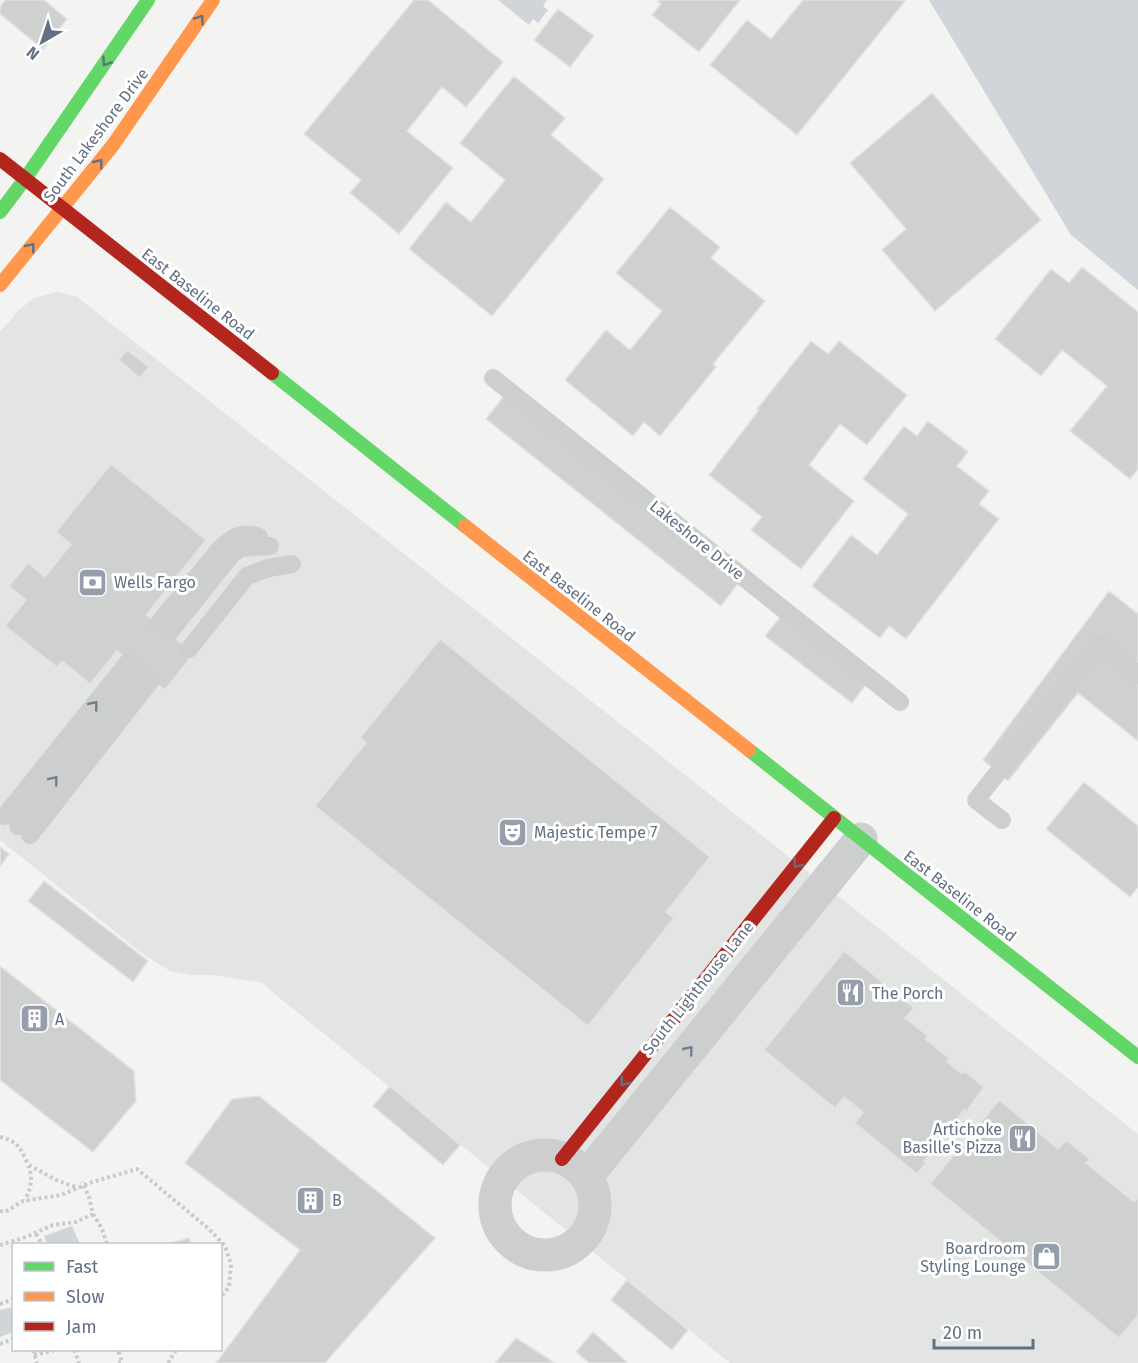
<svg xmlns="http://www.w3.org/2000/svg" width="1138" height="1363" font-family="'Fira Sans',sans-serif">
	<style>
		.built { fill: #e3e5e4 }
		.water { fill: #cfd5d8 }
		.building { fill: #cfd1d1; stroke: #e2e2e1; stroke-width: 1.5 }
		.lines { fill: none; stroke-linecap: round; stroke-linejoin: round }
		.path { stroke: #cacacb; stroke-width: 4; stroke-dasharray: 3 3; stroke-linecap: butt }
		.lane { stroke: #cdcece; stroke-width: 18 }
		.street { stroke: #cdcece; stroke-width: 33 }
		.fast { stroke: #63d668; stroke-width: 14 }
		.slow { stroke: #ff974d; stroke-width: 14 }
		.jam { stroke: #b3261e; stroke-width: 14 }
		.oneway { stroke: #627083 }
		.oneway2 { stroke: #727e8e }
		.labels { text-anchor: middle; dominant-baseline: central; stroke-width: 6; stroke-linejoin: round; paint-order: stroke }
		.street-label { font-size: 16px; fill: #627083; stroke: #fff }
		.poi-label { font-size: 16px; fill: #627083; stroke: #fff; text-anchor: start }
	</style>
	<rect width="100%" height="100%" fill="#f3f4f1"/>
	<path class="built" d="M 57,292 L 76,296 L 702,788 L 1138,1134 L 1138,1363 L 730,1363 L 276,995 L 263,983 L 213,975 L 191,975 L 170,971 L 143,954 L 0,840 L 0,332 L 19,310 L 34,298 Z"/>
	<path class="water" d="M 498,0 L 547,0 L 543,6 L 548,10 L 538,23 L 533,19 L 529,25 Z
		M 929,0 L 1138,0 L 1138,290 L 1071,235 Z
		M 72,1226 L 80,1244 L 47,1244 L 44,1236 Z
		M 13,1307 L 13,1332 L 0,1337 L 0,1310 Z"/>
	<path class="building" d="M 5,0 L 44,0 L 67,19 L 43,49 L 0,14 L 0,7 Z
		M 414,0 L 428,0 L 503,62 L 466,107 L 442,87 L 407,131 L 453,168 L 399,234 L 350,193 L 361,180 L 304,134 Z
		M 657,0 L 740,0 L 699,52 L 652,15 L 661,4 Z
		M 803,0 L 906,0 L 797,135 L 710,65 L 747,20 L 771,39 Z
		M 558,9 L 594,36 L 570,67 L 534,40 Z
		M 514,76 L 565,118 L 551,135 L 604,179 L 492,316 L 409,249 L 446,202 L 471,222 L 505,180 L 460,143 Z
		M 932,93 L 1041,220 L 935,311 L 882,250 L 906,229 L 850,163 Z
		M 670,207 L 720,247 L 711,258 L 765,301 L 713,364 L 716,367 L 660,436 L 644,422 L 633,436 L 565,380 L 606,330 L 630,350 L 662,311 L 616,273 Z
		M 1082,267 L 1138,312 L 1138,469 L 1130,479 L 1070,431 L 1107,386 L 1062,350 L 1041,376 L 995,339 L 1051,269 L 1069,283 Z
		M 811,341 L 828,354 L 839,341 L 907,395 L 867,445 L 840,424 L 809,465 L 854,501 L 801,569 L 751,530 L 762,517 L 709,475 L 759,410 L 757,409 Z
		M 127,350 L 149,367 L 140,378 L 119,360 Z
		M 504,396 L 739,582 L 721,606 L 486,419 Z
		M 928,421 L 968,452 L 957,466 L 989,491 L 979,504 L 999,519 L 906,639 L 889,626 L 880,638 L 812,586 L 851,535 L 877,555 L 908,514 L 863,479 L 904,426 L 917,436 Z
		M 111,464 L 206,540 L 146,615 L 194,653 L 165,690 L 117,651 L 90,684 L 62,661 L 57,667 L 5,626 L 26,600 L 9,586 L 28,563 L 45,577 L 71,544 L 56,532 Z
		M 1109,591 L 1138,614 L 1138,741 L 1078,693 L 1008,781 L 983,760 Z
		M 781,616 L 868,682 L 852,703 L 765,636 Z
		M 440,639 L 710,857 L 666,912 L 674,918 L 588,1026 L 315,806 L 366,743 L 360,738 Z
		M 1084,782 L 1138,826 L 1138,887 L 1130,897 L 1046,829 Z
		M 0,847 L 9,854 L 0,867 Z
		M 44,881 L 148,961 L 133,982 L 28,901 Z
		M 844,951 L 914,1008 L 905,1018 L 928,1036 L 925,1039 L 949,1058 L 947,1062 L 962,1074 L 964,1071 L 984,1087 L 966,1112 L 964,1110 L 947,1132 L 949,1133 L 924,1161 L 926,1163 L 917,1174 L 855,1123 L 863,1112 L 844,1097 L 835,1108 L 764,1050 Z
		M 0,966 L 134,1071 L 136,1101 L 93,1152 L 0,1080 Z
		M 390,1086 L 460,1145 L 443,1165 L 373,1106 Z
		M 259,1096 L 435,1238 L 325,1363 L 216,1363 L 300,1250 L 185,1163 L 232,1099 Z
		M 999,1100 L 1058,1149 L 1066,1140 L 1090,1159 L 1086,1163 L 1134,1202 L 1138,1197 L 1138,1315 L 1119,1338 L 930,1184 Z
		M 189,1238 L 191,1244 L 168,1244 Z
		M 627,1280 L 688,1330 L 672,1350 L 611,1300 Z
		M 593,1332 L 628,1363 L 589,1363 L 576,1352 Z
		M 516,1338 L 555,1363 L 495,1363 Z"/>
	<g class="lines">
		<path class="path" d="M 0,1137 C 14,1140 19,1145 25,1158 C 33,1174 33,1184 25,1200
			M 29,1165 L 56,1180 L 78,1188
			M 0,1211 L 5,1212 L 23,1201 L 61,1195 L 92,1182 L 137,1169 L 209,1229 L 225,1246 L 231,1264 L 229,1287 L 220,1298
			M 93,1214 L 102,1229 L 107,1244
			M 36,1234 L 42,1244
			M 0,1245 L 26,1237 L 53,1225 L 76,1222 L 93,1214 L 89,1197 L 82,1182
			M 0,1304 L 14,1299
			M 0,1344 L 14,1339
			M 33,1350 L 37,1363
			M 74,1350 L 79,1363
			M 34,1355 L 55,1350
			M 118,1363 L 122,1362 L 118,1350
			M 168,1363 L 176,1350"/>
		<path class="lane" d="M 493,378 L 900,702
			M 158,624 L 219,550 C 231,538 242,530 259,537
			M 169,633 L 232,554 L 241,548 L 270,546
			M 189,649 L 247,576 L 268,568 L 292,564
			M 5,816 L 129,661
			M 1002,820 L 976,800 L 1100,644 L 1138,675
			M 18,826 L 140,670
			M 30,835 L 152,679"/>
		<path class="street" d="M495 1205a50 50 0 1 1 100 0a50 50 0 1 1-100 0Z
			M 586,1177 L 861,839"/>
		<path class="fast" d="M 0,212 L 25,179 L 148,0
			M 272,373 L 465,526
			M 749,750 L 1138,1057"/>
		<path class="slow" d="M 0,285 L 113,145 L 213,0
			M 465,526 L 749,750"/>
		<path class="jam" d="M 0,159 L 272,373
			M 562,1159 L 834,818"/>
	</g>
	<defs><path id="oneway-chevron" d="M-2-3.5L2.5 0L-2 3.5" fill="none" stroke-width="1.6" stroke-linecap="round" stroke-linejoin="round" transform="scale(1.5)"/></defs>
	<g class="oneway">
		<use href="#oneway-chevron" transform="translate(200 19) rotate(-56)"/>
		<use href="#oneway-chevron" transform="translate(106 62) rotate(124)"/>
		<use href="#oneway-chevron" transform="translate(99 163) rotate(-51)"/>
		<use href="#oneway-chevron" transform="translate(31 247) rotate(-51)"/>
		<use href="#oneway-chevron" transform="translate(797 864) rotate(129)"/>
		<use href="#oneway-chevron" transform="translate(624 1082) rotate(129)"/>
	</g>
	<g class="oneway2">
		<use href="#oneway-chevron" transform="translate(94 705) rotate(-51)"/>
		<use href="#oneway-chevron" transform="translate(54 780) rotate(-52)"/>
		<use href="#oneway-chevron" transform="translate(689 1050) rotate(-51)"/>
	</g>
	<defs>
		<symbol id="bank-square" viewBox="-11 -11 22 22"><rect x="-9" y="-9" width="18" height="18" rx="4" fill="#959eaa" stroke="#fff"/><path d="M-6-4H6V4H-6ZM0-2.3a2.3 2.3 0 1 0 0 4.6a2.3 2.3 0 1 0 0-4.6Z" fill="#fff"/></symbol>
		<symbol id="theatre-square" viewBox="-11 -11 22 22"><rect x="-9" y="-9" width="18" height="18" rx="4" fill="#959eaa" stroke="#fff"/><path d="M-5-5.5Q0-4 5-5.5V0Q5 5 0 6Q-5 5-5 0ZM-3.3-2.5H-1v1.5H-3.3ZM1-2.5H3.3v1.5H1ZM-2.8 1Q0 5.5 2.8 1Z" fill="#fff"/></symbol>
		<symbol id="restaurant-square" viewBox="-11 -11 22 22"><rect x="-9" y="-9" width="18" height="18" rx="4" fill="#959eaa" stroke="#fff"/><path d="M-5-6h1v4h1v-4h1v4h1v-4h1v5L-1.5 .5V6h-2V.5L-5-1ZM5-6V6H3V1.5H1.5Q1.5-4 5-6Z" fill="#fff"/></symbol>
		<symbol id="building-square" viewBox="-11 -11 22 22"><rect x="-9" y="-9" width="18" height="18" rx="4" fill="#959eaa" stroke="#fff"/><path d="M-4-6H4V6H1V3H-1V6H-4ZM-2.5-4.3h1.7v1.8h-1.7ZM.8-4.3h1.7v1.8H.8ZM-2.5-1h1.7V.8h-1.7ZM.8-1h1.7V.8H.8Z" fill="#fff"/></symbol>
		<symbol id="shop-square" viewBox="-11 -11 22 22"><rect x="-9" y="-9" width="18" height="18" rx="4" fill="#959eaa" stroke="#fff"/><path d="M-5-2.5h2.3a2.7 3.5 0 0 1 5.4 0H5L5.5 6h-11ZM-1.5-2.5h3a1.5 2.3 0 0 0-3 0Z" fill="#fff"/></symbol>
	</defs>
	<g fill-rule="evenodd">
		<use href="#bank-square" x="76" y="566" width="33" height="33"/>
		<use href="#theatre-square" x="496" y="816" width="33" height="33"/>
		<use href="#restaurant-square" x="834" y="976" width="33" height="33"/>
		<use href="#building-square" x="18" y="1002" width="33" height="33"/>
		<use href="#restaurant-square" x="1006" y="1122" width="33" height="33"/>
		<use href="#building-square" x="294" y="1184" width="33" height="33"/>
		<use href="#shop-square" x="1030" y="1240" width="33" height="33"/>
	</g>
	<g class="labels">
		<g class="street-label">
			<text transform="translate(96 135) rotate(-53)">South Lakeshore Drive</text>
			<text transform="translate(198 294) rotate(38)">East Baseline Road</text>
			<text transform="translate(697 540) rotate(39)">Lakeshore Drive</text>
			<text transform="translate(579 596) rotate(38)">East Baseline Road</text>
			<text transform="translate(960 896) rotate(38)">East Baseline Road</text>
			<text transform="translate(698 988) rotate(-51)">South Lighthouse Lane</text>
		</g>
		<g class="poi-label">
			<text x="114" y="582">Wells Fargo</text>
			<text x="534" y="832">Majestic Tempe 7</text>
			<text x="872" y="993">The Porch</text>
			<text x="55" y="1019">A</text>
			<text x="1002" y="1129" text-anchor="end">Artichoke<tspan x="1002" dy="18">Basille's Pizza</tspan></text>
			<text x="332" y="1200">B</text>
			<text x="1026" y="1248" text-anchor="end">Boardroom<tspan x="1026" dy="18">Styling Lounge</tspan></text>
		</g>
	</g>
	<rect x="12" y="1243" width="210" height="108" fill="#ffffff" stroke="#c0c6cd" stroke-width="1.5"/>
	<rect x="24" y="1262" width="30" height="9" fill="#63d668" stroke="#c0c6cd" stroke-width="1.5"/>
	<text x="66" y="1273" font-size="18" fill="#627083">Fast</text>
	<rect x="24" y="1292" width="30" height="9" fill="#ff974d" stroke="#c0c6cd" stroke-width="1.5"/>
	<text x="66" y="1303" font-size="18" fill="#627083">Slow</text>
	<rect x="24" y="1322" width="30" height="9" fill="#b3261e" stroke="#c0c6cd" stroke-width="1.5"/>
	<text x="66" y="1333" font-size="18" fill="#627083">Jam</text>
	<g transform="translate(42 42) rotate(219)" stroke="#ffffff" stroke-width="4.5" paint-order="stroke">
	<path d="M0-4.5L10 22L0 15L-10 22Z" fill="#627083"/>
	<text y="-9" font-size="16" font-weight="bold" text-anchor="middle" fill="#627083">N</text>
	</g>
	<path d="M934 1339v9h99v-9" fill="none" stroke="#627083" stroke-width="3"/>
	<text x="943" y="1339" font-size="18" fill="#627083" stroke="#ffffff" stroke-width="4.5" paint-order="stroke">20 m</text>
</svg>
